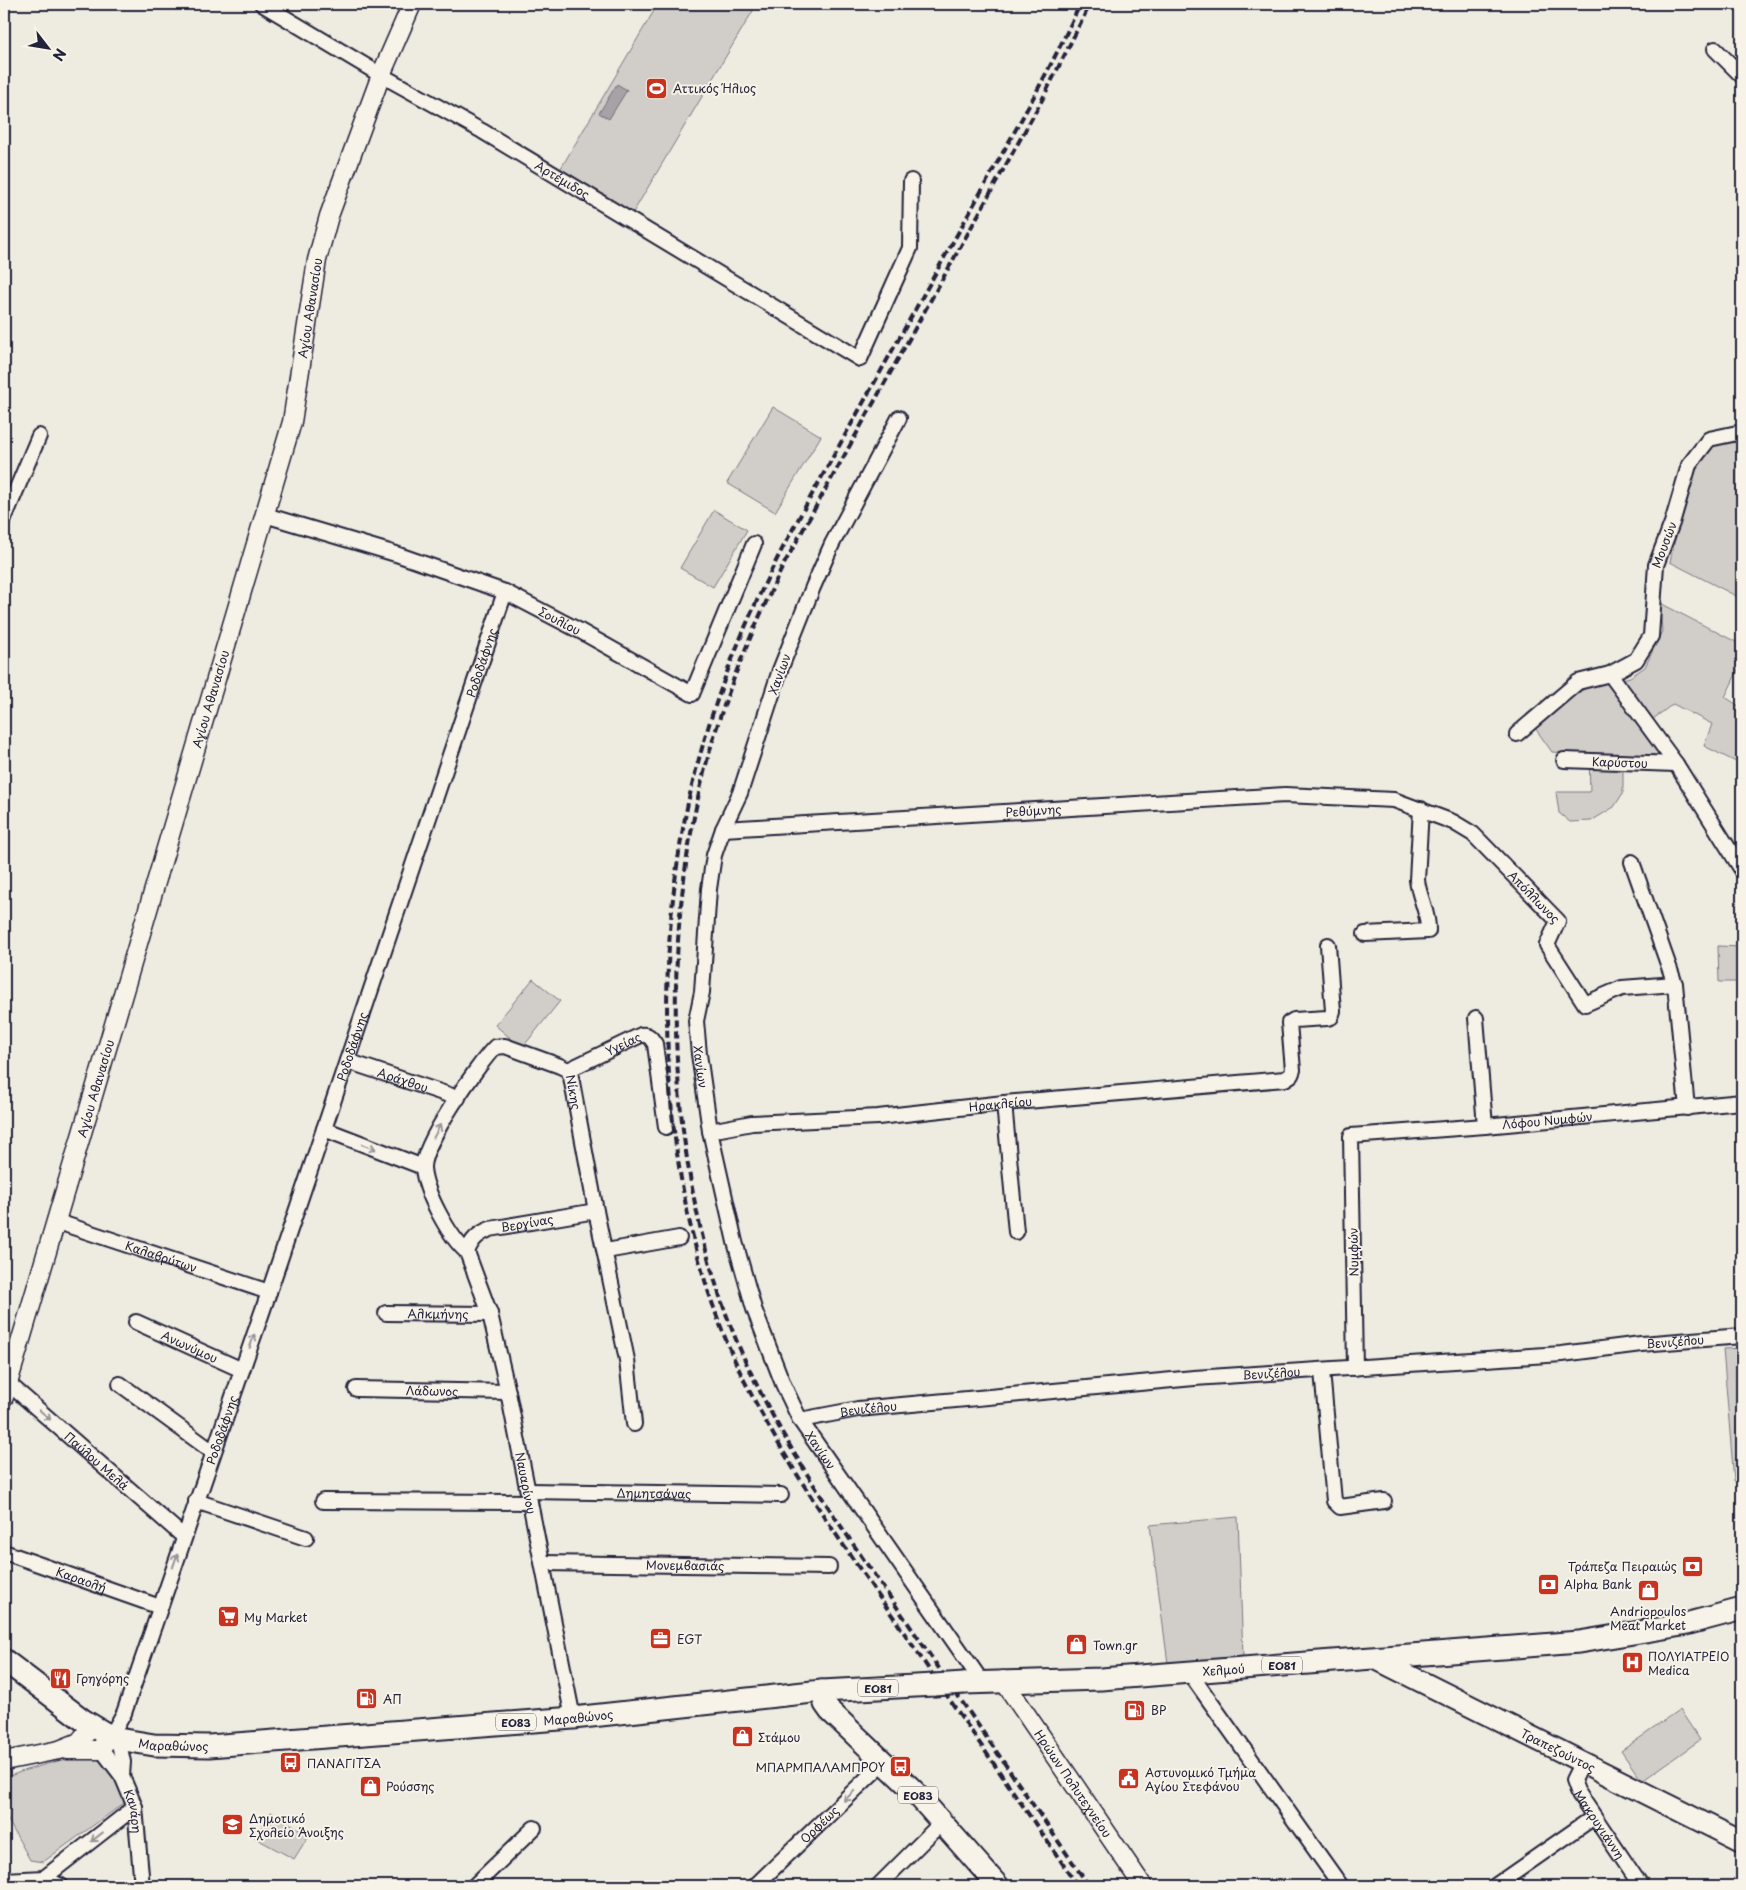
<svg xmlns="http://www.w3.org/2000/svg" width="1746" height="1890" font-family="'Playpen Sans',sans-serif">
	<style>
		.green { fill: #d1cdc9; stroke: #7a7882 }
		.water { fill: #a6a3a6; stroke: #716f7b }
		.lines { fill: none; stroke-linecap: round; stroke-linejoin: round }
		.minor-casing { stroke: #22223b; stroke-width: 18 }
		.tertiary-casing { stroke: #22223b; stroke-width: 21 }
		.secondary-casing { stroke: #22223b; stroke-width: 24 }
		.primary-casing { stroke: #22223b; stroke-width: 25 }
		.minor { stroke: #f7f3e8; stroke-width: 14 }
		.tertiary { stroke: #f7f3e8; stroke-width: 18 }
		.secondary { stroke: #f7f3e8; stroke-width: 20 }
		.primary { stroke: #f7f3e8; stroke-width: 21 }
		.rail { stroke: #22223b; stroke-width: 4; stroke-dasharray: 8 4; stroke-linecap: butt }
		.primary-bridge-casing { stroke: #22223b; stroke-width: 25; stroke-linecap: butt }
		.primary-bridge { stroke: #f7f3e8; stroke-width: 21 }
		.oneway { stroke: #97959a }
		.labels { text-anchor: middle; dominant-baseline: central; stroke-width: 4; stroke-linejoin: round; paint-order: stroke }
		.shield { fill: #f7f3e8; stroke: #62616f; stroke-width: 1 }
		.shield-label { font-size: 11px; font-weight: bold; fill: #22223b }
		.poi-label { font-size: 12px; fill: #22223b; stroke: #f7f3e8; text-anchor: start }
		.street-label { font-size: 12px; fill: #22223b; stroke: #f7f3e8 }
	</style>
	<rect width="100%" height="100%" fill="#eeebe1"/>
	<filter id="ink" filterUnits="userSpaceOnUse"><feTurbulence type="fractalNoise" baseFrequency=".02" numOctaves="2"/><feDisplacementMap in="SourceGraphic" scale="10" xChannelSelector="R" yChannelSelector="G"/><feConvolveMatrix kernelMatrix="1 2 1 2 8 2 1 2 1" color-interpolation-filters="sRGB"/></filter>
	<g filter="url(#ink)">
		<path class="green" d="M 658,4 L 757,4 L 631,216 L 558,173 Z
			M 773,407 L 821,436 L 775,512 L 727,483 Z
			M 1737,442 L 1742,443 L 1742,599 L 1670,562 C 1677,532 1689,463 1714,446 C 1719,442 1730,443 1737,442 Z
			M 714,510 L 747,530 L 713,587 L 680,568 Z
			M 1660,603 L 1742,645 L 1742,662 L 1725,697 L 1742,708 L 1742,765 L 1704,746 L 1712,724 L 1673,704 L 1641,728 L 1664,758 L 1623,757 L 1623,793 L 1614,807 L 1591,821 L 1570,822 L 1559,813 L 1556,792 L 1590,792 L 1589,755 L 1552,752 L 1535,728 L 1564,701 L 1588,687 L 1630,677 L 1645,667 L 1662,631 Z
			M 1718,946 L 1742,947 L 1742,982 L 1719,982 Z
			M 533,979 L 560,1001 L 522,1048 L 495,1025 Z
			M 1742,1348 L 1742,1480 L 1734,1481 L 1723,1349 Z
			M 1238,1517 L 1243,1657 L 1168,1664 L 1150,1525 Z
			M 1680,1710 L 1700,1740 L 1642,1781 L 1621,1751 Z
			M 79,1755 C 85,1755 95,1754 100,1757 C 112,1763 123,1790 124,1803 L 43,1862 L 30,1860 L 4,1813 L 4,1778 L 26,1770 Z
			M 271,1812 L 309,1835 L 294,1859 L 255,1838 Z"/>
		<path class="water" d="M 617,84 L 627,90 L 609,119 L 599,113 Z"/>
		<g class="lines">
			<defs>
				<g id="minor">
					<path id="s1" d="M 262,4 L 381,75 L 482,131 L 860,359 L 910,248 L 911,181"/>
					<path d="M 1715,49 L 1742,76"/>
					<path id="s2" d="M 899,418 L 832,544 L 813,587 L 780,670 L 740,793 L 723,829 L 714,855 L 709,889 L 702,992 L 696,1021 L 699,1054 L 710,1131 L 735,1242 L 754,1309 L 783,1384 L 800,1420 L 982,1682"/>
					<path id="s3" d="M 265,515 L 396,554 L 505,592 L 580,631 L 692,694 L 754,544"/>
					<path d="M 4,519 L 39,436"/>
					<path d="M 1610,674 L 1676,764 L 1742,870"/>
					<path id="s4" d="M 1517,734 L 1578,682 L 1610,674 L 1636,660 L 1651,636 L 1656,565 L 1672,523 L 1689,465 L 1709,439 L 1742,432"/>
					<path id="s5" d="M 1564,760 L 1676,764"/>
					<path id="s6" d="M 723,829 L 1285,795 L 1394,800 L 1453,822 L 1473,834 L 1558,921 L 1547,945 L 1585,1004 L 1622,988 L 1675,984"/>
					<path d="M 1632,862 L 1675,984 L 1687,1108"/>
					<path d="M 1365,934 L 1428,931 C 1429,913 1419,898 1417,880 L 1421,809"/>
					<path d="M 1476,1018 L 1485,1126"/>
					<path id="s7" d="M 347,1061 L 458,1098"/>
					<path id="s8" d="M 568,1070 L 641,1035 C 649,1034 651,1038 655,1044 L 666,1127"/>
					<path d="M 1004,1103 L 1016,1232"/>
					<path d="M 324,1129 L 423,1167"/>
					<path id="s9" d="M 710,1131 L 752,1123 L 878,1117 L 1004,1103 L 1285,1079 L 1291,1075 L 1293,1070 L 1289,1023 L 1294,1020 L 1327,1018 L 1331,1017 L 1333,1011 L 1328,945"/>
					<path id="s10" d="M 55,1221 L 269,1292"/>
					<path d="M 606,1251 L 679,1238"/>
					<path id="s11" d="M 467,1252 C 449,1237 425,1192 423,1168 C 422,1145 478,1064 495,1047 L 505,1046 L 560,1066 L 568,1070 L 571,1077 L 596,1211 L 627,1360 L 634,1424"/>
					<path id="s12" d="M 467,1252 L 490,1314 L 508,1392 L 573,1718"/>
					<path id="s13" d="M 467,1252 C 472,1239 478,1234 490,1229 L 596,1211"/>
					<path id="s14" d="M 386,1313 L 490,1314"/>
					<path id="s15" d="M 136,1322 L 242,1370"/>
					<path id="s16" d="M 1355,1368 L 1351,1136 L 1485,1126 L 1742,1102"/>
					<path d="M 1322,1371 L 1334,1501 L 1340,1507 L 1384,1501"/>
					<path id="s17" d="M 8,1383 L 184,1537"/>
					<path d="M 120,1384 L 213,1452"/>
					<path id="s18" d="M 356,1389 L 508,1392"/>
					<path id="s19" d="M 800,1420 L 858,1409 L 1194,1378 L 1562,1354 L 1641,1344 L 1742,1336"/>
					<path id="s20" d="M 528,1491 L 781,1495"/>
					<path d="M 196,1501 L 306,1538"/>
					<path d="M 323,1501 L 530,1502"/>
					<path id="s21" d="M 4,1552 L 160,1607"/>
					<path id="s22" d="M 543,1563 L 829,1567"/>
					<path d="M 1189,1672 L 1341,1886"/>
					<path id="s23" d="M 111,1736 L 124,1713 L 269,1292 L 505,592"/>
					<path id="s24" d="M 118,1739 L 123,1762 L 122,1776 L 135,1807 L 142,1886"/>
					<path d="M 99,1750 L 105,1754 L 122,1776"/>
					<path id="s25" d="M 1582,1762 L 1573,1780 L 1577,1791 L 1641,1886"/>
					<path d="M 44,1878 L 135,1807"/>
					<path d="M 4,1880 L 44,1878 L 61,1886"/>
					<path d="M 474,1886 L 534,1828"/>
					<path id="s26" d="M 755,1886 L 884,1762"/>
					<path d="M 878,1886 L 942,1822"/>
					<path d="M 1495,1886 L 1594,1817"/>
				</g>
				<g id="tertiary">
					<path id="s27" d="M 4,1397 L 292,422 L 317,260 L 329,216 L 381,75 L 412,4"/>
					<path id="s28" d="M 1003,1680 L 1143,1886"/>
					<path d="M 67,1750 L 99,1750 L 111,1736"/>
					<path d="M 4,1761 L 59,1750 L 79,1742 L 92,1726"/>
				</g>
				<g id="secondary">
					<path id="s29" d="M 1374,1658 L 1742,1842"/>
				</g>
				<g id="primary">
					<path id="s30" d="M 4,1660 L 83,1720 L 103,1732 L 118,1739 L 154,1745 L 209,1746 L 573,1718 L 822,1691 L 934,1685"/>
					<path id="s31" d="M 964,1683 L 1101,1679 L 1579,1642 L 1682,1625 L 1742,1609"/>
					<path d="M 822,1691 L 825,1704 L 830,1711 L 914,1791 L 998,1886"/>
				</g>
			</defs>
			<use href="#minor" class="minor-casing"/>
			<use href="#tertiary" class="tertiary-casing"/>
			<use href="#secondary" class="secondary-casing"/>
			<use href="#primary" class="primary-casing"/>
			<use href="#minor" class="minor"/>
			<use href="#tertiary" class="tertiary"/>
			<use href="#secondary" class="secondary"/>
			<use href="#primary" class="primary"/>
			<path class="rail" d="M 1078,1886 C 1017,1797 955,1708 894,1618 C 840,1541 785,1463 743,1378 C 661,1210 650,984 688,803 C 704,731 729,660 760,594 C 783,544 812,495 839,446 C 885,364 931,281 977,199 C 1013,134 1050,71 1080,4
				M 1089,1886 C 1027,1796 965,1706 903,1616 C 849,1538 793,1461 752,1375 C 665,1197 656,951 707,761 C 725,693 753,628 784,564 L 1042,100 L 1090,4"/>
			<defs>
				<path id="primary-bridge" d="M 934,1685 L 964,1683"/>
			</defs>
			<use href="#primary-bridge" class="primary-bridge-casing"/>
			<use href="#primary-bridge" class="primary-bridge"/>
		</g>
		<defs><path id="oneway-shaft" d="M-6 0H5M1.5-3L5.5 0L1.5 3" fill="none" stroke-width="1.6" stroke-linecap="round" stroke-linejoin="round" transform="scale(1.25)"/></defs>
		<g class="oneway">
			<use href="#oneway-shaft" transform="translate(437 1131) rotate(-62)"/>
			<use href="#oneway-shaft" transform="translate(369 1147) rotate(20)"/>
			<use href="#oneway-shaft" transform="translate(252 1341) rotate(-71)"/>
			<use href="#oneway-shaft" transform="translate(45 1415) rotate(41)"/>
			<use href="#oneway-shaft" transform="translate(175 1561) rotate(-71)"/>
			<use href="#oneway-shaft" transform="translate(849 1796) rotate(136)"/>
			<use href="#oneway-shaft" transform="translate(97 1837) rotate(142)"/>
		</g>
	</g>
	<defs>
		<symbol id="stadium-square" viewBox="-11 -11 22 22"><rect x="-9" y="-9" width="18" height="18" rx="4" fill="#c8321e" stroke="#f7f3e8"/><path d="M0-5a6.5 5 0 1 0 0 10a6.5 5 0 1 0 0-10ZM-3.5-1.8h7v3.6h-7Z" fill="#fff"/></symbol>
		<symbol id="bank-square" viewBox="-11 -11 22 22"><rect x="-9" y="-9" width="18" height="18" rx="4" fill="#c8321e" stroke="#f7f3e8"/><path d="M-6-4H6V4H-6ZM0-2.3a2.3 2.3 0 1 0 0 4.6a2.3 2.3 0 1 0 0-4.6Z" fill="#fff"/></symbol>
		<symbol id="shop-square" viewBox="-11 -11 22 22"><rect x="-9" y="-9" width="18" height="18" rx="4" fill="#c8321e" stroke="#f7f3e8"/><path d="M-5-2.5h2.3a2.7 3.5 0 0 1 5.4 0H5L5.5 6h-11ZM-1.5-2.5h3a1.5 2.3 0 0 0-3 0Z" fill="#fff"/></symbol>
		<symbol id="supermarket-square" viewBox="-11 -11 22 22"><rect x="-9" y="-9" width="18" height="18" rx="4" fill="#c8321e" stroke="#f7f3e8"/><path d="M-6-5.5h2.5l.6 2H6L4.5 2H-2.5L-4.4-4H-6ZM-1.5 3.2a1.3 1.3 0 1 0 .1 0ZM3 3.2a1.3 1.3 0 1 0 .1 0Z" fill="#fff"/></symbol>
		<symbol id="office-square" viewBox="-11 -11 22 22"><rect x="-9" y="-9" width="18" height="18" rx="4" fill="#c8321e" stroke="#f7f3e8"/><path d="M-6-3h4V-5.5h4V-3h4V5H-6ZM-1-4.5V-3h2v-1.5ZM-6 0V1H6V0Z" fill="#fff"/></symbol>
		<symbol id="hospital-square" viewBox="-11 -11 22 22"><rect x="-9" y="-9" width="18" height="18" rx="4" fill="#c8321e" stroke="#f7f3e8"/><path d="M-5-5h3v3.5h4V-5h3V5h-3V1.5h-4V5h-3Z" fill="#fff"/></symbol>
		<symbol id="restaurant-square" viewBox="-11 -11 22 22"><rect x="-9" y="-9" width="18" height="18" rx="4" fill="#c8321e" stroke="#f7f3e8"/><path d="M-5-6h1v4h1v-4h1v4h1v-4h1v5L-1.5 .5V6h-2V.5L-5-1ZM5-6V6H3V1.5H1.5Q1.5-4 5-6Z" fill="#fff"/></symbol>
		<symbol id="fuel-square" viewBox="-11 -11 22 22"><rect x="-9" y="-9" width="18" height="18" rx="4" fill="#c8321e" stroke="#f7f3e8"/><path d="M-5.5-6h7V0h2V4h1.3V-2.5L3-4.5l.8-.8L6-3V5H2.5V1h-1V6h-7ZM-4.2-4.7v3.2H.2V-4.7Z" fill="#fff"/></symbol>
		<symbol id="bus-square" viewBox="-11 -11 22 22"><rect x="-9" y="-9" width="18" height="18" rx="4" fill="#c8321e" stroke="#f7f3e8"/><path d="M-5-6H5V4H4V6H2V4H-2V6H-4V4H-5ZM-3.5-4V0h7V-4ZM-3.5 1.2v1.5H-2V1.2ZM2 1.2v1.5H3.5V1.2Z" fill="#fff"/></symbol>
		<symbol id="civic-square" viewBox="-11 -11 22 22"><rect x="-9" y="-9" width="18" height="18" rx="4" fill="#c8321e" stroke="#f7f3e8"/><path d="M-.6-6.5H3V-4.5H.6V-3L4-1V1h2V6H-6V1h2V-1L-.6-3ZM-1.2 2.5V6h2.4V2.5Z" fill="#fff"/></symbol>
		<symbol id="school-square" viewBox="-11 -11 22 22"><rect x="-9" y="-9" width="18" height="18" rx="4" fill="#c8321e" stroke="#f7f3e8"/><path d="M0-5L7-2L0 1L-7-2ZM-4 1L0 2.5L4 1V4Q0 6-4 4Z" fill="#fff"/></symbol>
	</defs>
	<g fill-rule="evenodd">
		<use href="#stadium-square" x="644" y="76" width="25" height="25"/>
		<use href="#bank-square" x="1680" y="1554" width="25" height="25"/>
		<use href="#bank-square" x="1536" y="1572" width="25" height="25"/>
		<use href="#shop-square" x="1636" y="1578" width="25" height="25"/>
		<use href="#supermarket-square" x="216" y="1604" width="25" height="25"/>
		<use href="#office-square" x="648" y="1626" width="25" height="25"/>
		<use href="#shop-square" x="1064" y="1632" width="25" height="25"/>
		<use href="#hospital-square" x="1620" y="1650" width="25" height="25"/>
		<use href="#restaurant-square" x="48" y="1666" width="25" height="25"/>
		<use href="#fuel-square" x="354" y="1686" width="25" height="25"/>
		<use href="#fuel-square" x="1122" y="1698" width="25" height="25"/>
		<use href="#shop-square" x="730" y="1724" width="25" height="25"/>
		<use href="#bus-square" x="278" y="1750" width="25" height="25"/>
		<use href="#bus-square" x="888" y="1754" width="25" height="25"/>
		<use href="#civic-square" x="1116" y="1766" width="25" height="25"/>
		<use href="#shop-square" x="358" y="1774" width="25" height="25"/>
		<use href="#school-square" x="220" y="1812" width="25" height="25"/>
	</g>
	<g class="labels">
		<g class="shield">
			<rect x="1262" y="1656.5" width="40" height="17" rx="4"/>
			<rect x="858" y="1679.5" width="40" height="17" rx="4"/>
			<rect x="496" y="1713.5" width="40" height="17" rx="4"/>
			<rect x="898" y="1786.5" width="40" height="17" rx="4"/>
		</g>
		<g class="shield-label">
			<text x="1282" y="1665">ΕΟ81</text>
			<text x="878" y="1688">ΕΟ81</text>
			<text x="516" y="1722">ΕΟ83</text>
			<text x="918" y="1795">ΕΟ83</text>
		</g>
		<g class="poi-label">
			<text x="673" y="88">Αττικός Ήλιος</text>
			<text x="1677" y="1566" text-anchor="end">Τράπεζα Πειραιώς</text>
			<text x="1564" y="1584">Alpha Bank</text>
			<text x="1648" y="1611" text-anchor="middle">Andriopoulos<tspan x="1648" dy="14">Meat Market</tspan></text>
			<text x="244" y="1617">My Market</text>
			<text x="677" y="1639">EGT</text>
			<text x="1093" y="1645">Town.gr</text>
			<text x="1648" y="1656">ΠΟΛΥΙΑΤΡΕΙΟ<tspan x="1648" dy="14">Medica</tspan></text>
			<text x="76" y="1678">Γρηγόρης</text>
			<text x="383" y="1699">ΑΠ</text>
			<text x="1151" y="1710">BP</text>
			<text x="758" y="1737">Στάμου</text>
			<text x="307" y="1763">ΠΑΝΑΓΙΤΣΑ</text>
			<text x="885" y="1767" text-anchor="end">ΜΠΑΡΜΠΑΛΑΜΠΡΟΥ</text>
			<text x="1145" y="1772">Αστυνομικό Τμήμα<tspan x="1145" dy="14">Αγίου Στεφάνου</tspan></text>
			<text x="386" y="1786">Ρούσσης</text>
			<text x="249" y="1818">Δημοτικό<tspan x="249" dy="14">Σχολείο Άνοιξης</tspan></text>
		</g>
		<g class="street-label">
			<text stroke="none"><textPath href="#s1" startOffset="348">Αρτέμιδος</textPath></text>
			<text stroke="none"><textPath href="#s27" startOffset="1132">Αγίου Αθανασίου</textPath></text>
			<text stroke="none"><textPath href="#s4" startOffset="264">Μουσών</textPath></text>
			<text stroke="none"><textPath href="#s3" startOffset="314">Σουλίου</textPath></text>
			<text stroke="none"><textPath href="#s23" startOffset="1136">Ροδοδάφνης</textPath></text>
			<text transform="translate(779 674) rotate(-70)">Χανίων</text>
			<text stroke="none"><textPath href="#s27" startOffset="728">Αγίου Αθανασίου</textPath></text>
			<text stroke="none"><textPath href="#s5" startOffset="56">Καρύστου</textPath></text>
			<text stroke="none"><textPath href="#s6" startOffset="311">Ρεθύμνης</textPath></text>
			<text stroke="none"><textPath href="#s6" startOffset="846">Απόλλωνος</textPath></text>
			<text stroke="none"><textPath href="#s8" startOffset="61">Υγείας</textPath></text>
			<text stroke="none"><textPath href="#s23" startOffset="731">Ροδοδάφνης</textPath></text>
			<text stroke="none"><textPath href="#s2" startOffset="689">Χανίων</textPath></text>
			<text stroke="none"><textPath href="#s7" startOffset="59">Αράχθου</textPath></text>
			<text stroke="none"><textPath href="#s27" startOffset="322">Αγίου Αθανασίου</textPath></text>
			<text stroke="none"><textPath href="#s11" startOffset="339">Νίκης</textPath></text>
			<text stroke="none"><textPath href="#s9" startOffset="292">Ηρακλείου</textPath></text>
			<text stroke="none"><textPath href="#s16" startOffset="429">Λόφου Νυμφών</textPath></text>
			<text stroke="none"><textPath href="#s13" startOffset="71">Βεργίνας</textPath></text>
			<text transform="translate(1353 1252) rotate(-91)">Νυμφών</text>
			<text stroke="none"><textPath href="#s10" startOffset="112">Καλαβρύτων</textPath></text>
			<text stroke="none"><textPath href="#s14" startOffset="52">Αλκμήνης</textPath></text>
			<text stroke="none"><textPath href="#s19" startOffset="879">Βενιζέλου</textPath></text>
			<text stroke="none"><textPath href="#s15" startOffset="59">Ανωνύμου</textPath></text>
			<text stroke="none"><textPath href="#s19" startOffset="474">Βενιζέλου</textPath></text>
			<text stroke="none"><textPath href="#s18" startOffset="76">Λάδωνος</textPath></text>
			<text stroke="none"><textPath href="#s19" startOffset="69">Βενιζέλου</textPath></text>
			<text stroke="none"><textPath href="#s23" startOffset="326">Ροδοδάφνης</textPath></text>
			<text stroke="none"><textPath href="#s2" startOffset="1094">Χανίων</textPath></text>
			<text stroke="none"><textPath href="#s17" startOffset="118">Παύλου Μελά</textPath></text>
			<text stroke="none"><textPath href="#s12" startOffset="239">Ναυαρίνου</textPath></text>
			<text stroke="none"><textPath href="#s20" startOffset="126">Δημητσάνας</textPath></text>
			<text stroke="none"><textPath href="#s22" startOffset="142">Μονεμβασιάς</textPath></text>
			<text stroke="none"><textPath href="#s21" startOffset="82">Καραολή</textPath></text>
			<text stroke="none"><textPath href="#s31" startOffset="260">Χελμού</textPath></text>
			<text stroke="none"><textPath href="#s30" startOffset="601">Μαραθώνος</textPath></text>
			<text stroke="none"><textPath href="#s30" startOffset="195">Μαραθώνος</textPath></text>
			<text stroke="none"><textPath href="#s29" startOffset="206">Τραπεζούντος</textPath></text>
			<text stroke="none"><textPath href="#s28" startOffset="125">Ηρώων Πολυτεχνείου</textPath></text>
			<text stroke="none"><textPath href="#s24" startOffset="75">Κανάρη</textPath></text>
			<text stroke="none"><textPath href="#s26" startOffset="89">Ορφέως</textPath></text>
			<text stroke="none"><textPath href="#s25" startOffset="72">Μακρυγιάννη</textPath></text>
		</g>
	</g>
	<rect width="1746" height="1890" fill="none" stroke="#f7f3e8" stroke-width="20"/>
	<rect x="10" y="10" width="1726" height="1870" fill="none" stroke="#22223b" stroke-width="2" filter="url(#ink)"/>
	<g transform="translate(48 48) rotate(121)" stroke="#f7f3e8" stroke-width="4" paint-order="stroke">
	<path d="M0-4L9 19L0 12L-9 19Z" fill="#22223b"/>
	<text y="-8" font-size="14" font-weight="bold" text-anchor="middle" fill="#22223b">N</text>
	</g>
</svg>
